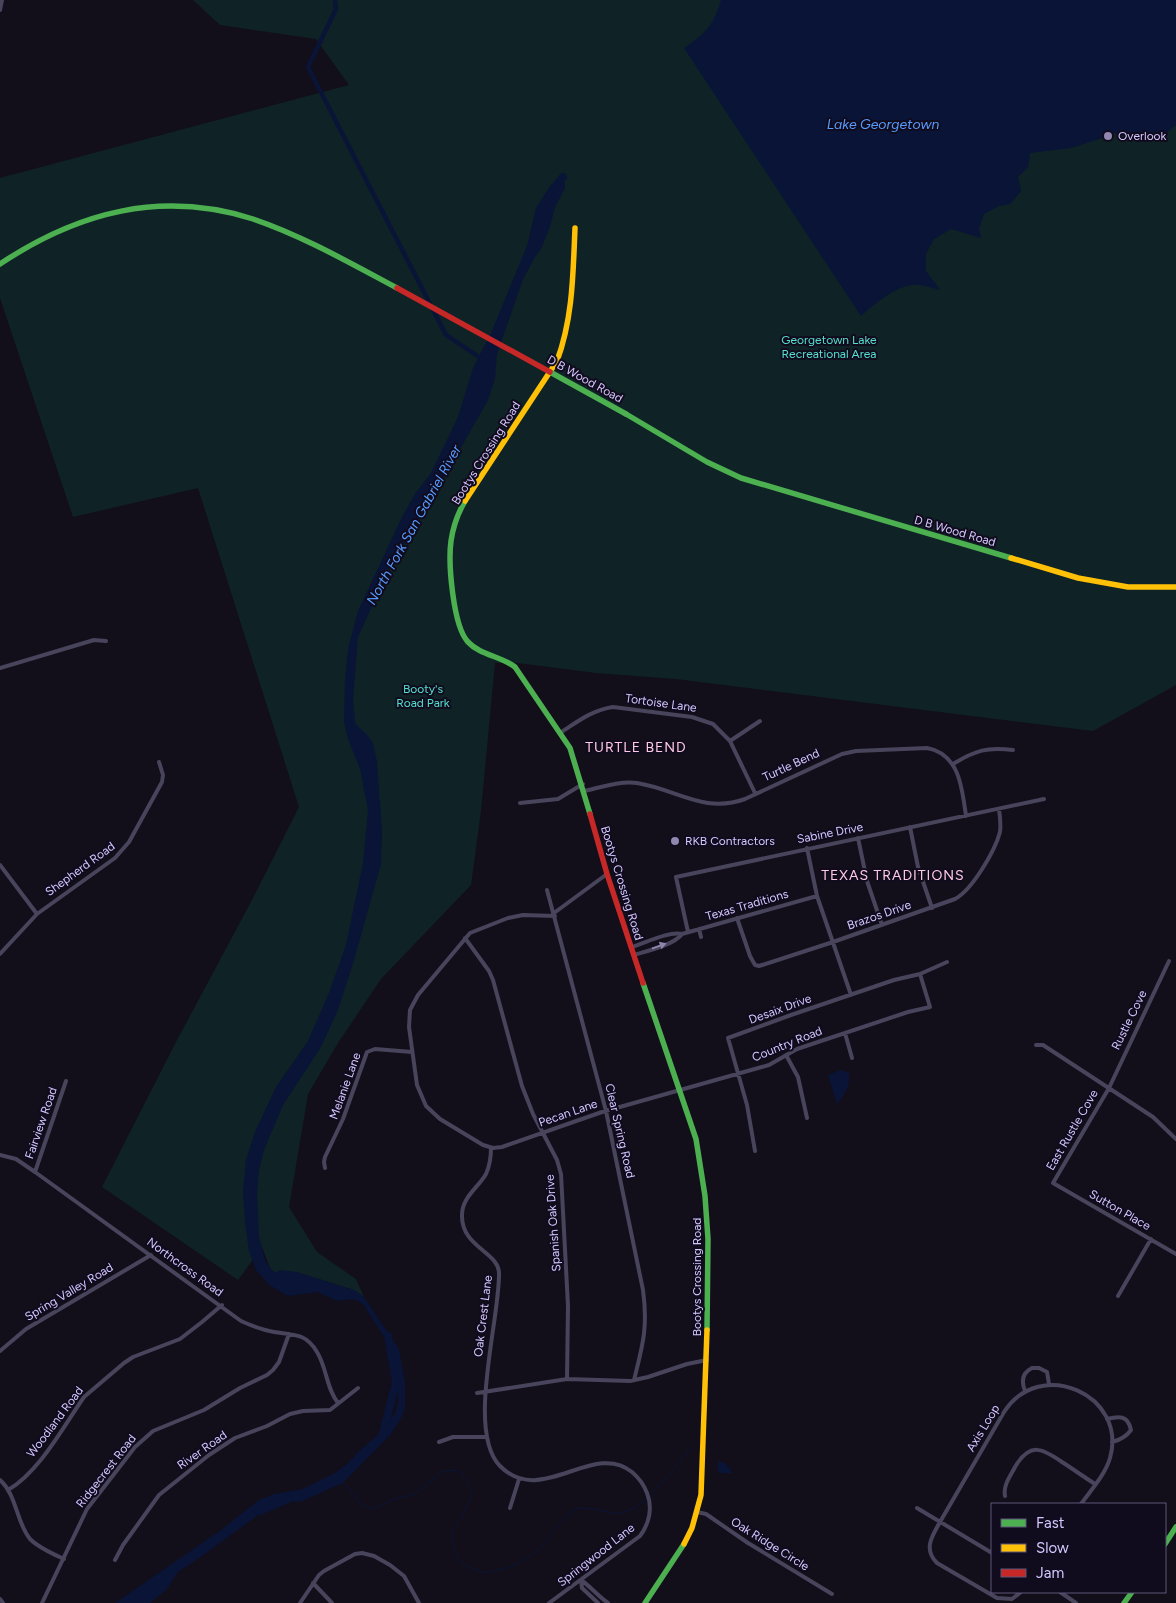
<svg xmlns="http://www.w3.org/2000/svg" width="1176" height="1603" font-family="Figtree,sans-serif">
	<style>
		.green { fill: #0f2226 }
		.water { fill: #091437 }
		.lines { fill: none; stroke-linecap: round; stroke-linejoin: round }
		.stream { stroke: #091437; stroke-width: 1 }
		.canal { stroke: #091437; stroke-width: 4.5 }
		.river { stroke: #091437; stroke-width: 8 }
		.street { stroke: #48445b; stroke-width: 4 }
		.fast { stroke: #4caf50; stroke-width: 5.5 }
		.slow { stroke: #ffc107; stroke-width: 5.5 }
		.jam { stroke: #c62828; stroke-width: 5.5 }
		.fast-bridge { stroke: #4caf50; stroke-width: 5.5 }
		.jam-bridge { stroke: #c62828; stroke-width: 5.5 }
		.oneway { fill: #8e86ad }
		.poi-dot { fill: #9187af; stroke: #110b1e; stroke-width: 2 }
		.labels { text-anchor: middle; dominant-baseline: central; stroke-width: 4; stroke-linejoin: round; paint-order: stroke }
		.poi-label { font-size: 12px; fill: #d5c8ff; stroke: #110b1e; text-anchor: start }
		.park-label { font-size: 12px; fill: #54e0ce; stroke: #110b1e }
		.street-label { font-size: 12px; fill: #d5c8ff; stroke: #110b1e }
		.water-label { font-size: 14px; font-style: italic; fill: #569cff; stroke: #110b1e }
		.neighbourhood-label { font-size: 14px; letter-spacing: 1px; fill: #ffcae5; stroke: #110b1e }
	</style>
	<rect width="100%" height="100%" fill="#120f1a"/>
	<path class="green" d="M 193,0 L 1176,0 L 1176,685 L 1093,731 L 676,679 L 596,673 L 518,663 L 495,663 L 481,811 L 471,885 L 381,979 L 338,1043 L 308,1094 L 289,1207 L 317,1252 L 356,1279 L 364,1297 L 354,1290 L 296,1272 L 275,1273 L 270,1268 L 262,1247 L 238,1280 L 102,1187 L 176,1042 L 252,900 L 299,807 L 198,488 L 73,517 L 0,298 L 0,178 L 349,85 L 316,39 L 220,25 Z"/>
	<path class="water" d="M 721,0 L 1176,0 L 1176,125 L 1161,137 L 1147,142 L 1115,134 L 1071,148 L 1030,153 L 1028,167 L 1018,177 L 1021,191 L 1010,204 L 999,206 L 984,214 L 979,229 L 981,238 L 951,229 L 934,239 L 926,254 L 926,271 L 940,290 C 932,288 920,284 912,285 C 896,286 872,306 861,316 L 684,48 C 705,34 714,25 721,0 Z
		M 557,180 L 565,183 L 565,188 L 555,207 L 550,227 L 541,249 L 535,257 L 523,279 L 497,354 L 495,379 L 488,400 L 440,484 L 388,571 L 358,637 L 353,699 L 355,723 L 368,736 L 373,743 L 377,762 L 382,832 L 381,864 L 354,960 L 338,1010 L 321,1047 L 283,1105 L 264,1150 L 259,1170 L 257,1193 L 259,1237 L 265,1260 L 270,1268 L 275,1273 L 281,1270 L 296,1272 L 354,1290 L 364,1297 L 399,1349 L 405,1382 L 405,1409 L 400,1420 L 390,1435 L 343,1483 L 300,1502 L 288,1501 L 273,1504 L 205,1554 L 178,1572 L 167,1589 L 150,1603 L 115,1603 L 221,1530 L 259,1500 L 274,1494 L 303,1489 L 335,1473 L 348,1463 L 359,1451 L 379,1434 L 395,1413 L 398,1402 L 398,1387 L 397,1371 L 393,1351 L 363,1304 L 354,1299 L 337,1301 L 318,1292 L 288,1296 L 269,1285 L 256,1270 L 249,1251 L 245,1222 L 243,1192 L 246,1160 L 255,1132 L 276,1087 L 308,1041 L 329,993 L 346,945 L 363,863 L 368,810 L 360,769 L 348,739 L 344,722 L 345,680 L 348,649 L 358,611 L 402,517 L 415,494 L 431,473 L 458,417 L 473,368 L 491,333 L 527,246 L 536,208 L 550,186 Z
		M 841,1070 L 849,1073 C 851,1084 845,1095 837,1104 L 828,1075 Z
		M 719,1461 L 726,1464 L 733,1473 L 719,1473 L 717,1467 Z"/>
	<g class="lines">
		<path class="stream" d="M 343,1482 L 361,1504 L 373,1509 L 394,1499 L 415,1494 L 443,1471 L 459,1470 L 469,1485 L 472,1495 L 463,1514 L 452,1533 L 453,1545 L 457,1558 L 468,1567 L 485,1573 L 507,1568 L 521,1562 L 539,1550 L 563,1519 L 577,1508 L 595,1509 L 618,1514 L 633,1509 L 647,1499
			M 650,1497 L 691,1448"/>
		<path class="canal" d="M 335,0 L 336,9 L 308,67 L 446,335 L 482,359"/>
		<path class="river" d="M 554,188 L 563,177
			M 382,1437 L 396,1382 L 388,1336
			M 260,1511 L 288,1499"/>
		<path class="street" d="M 0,10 L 2,0
			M 0,668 L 94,640 L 106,641
			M 560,733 C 577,722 592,710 613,707 L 692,717 L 713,724 L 730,741 L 755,793
			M 730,741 L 760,721
			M 953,764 C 976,750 987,747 1013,750
			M 584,791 C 602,787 619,781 637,783 C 676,789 704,814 745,799 L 842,754 L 856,751 L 927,748 C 960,754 962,789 966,816
			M 520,803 L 558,799 L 583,784
			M 910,827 L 918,867 L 932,908
			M 858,838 L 867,881 L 882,925
			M 807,848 L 817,896 L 851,995
			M 0,865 L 37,914
			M 547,890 L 606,1111 L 643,1290 C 648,1327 643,1344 634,1380
			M 554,913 L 607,874
			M 555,916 L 523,915 L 508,918 L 470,933 L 418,995 L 410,1010 L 409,1027 L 417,1085 L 426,1106 L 440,1119 L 483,1145 L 493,1148 L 502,1147 L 602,1112 L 769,1065 L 797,1049 L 908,1012 L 930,1007 L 920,974
			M 737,918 L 750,956 L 755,965 L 759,966 L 833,942 L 955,899 C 972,890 995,851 1000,832 C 1001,824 1000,816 999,809
			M 699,929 L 701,937
			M 688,932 L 676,877 L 1044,799
			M 465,938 L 489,971 L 493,980 L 522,1086 L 533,1114 L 557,1160 L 561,1174 L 568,1306 L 567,1379
			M 632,947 C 645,943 669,931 682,934 L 817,896
			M 0,954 L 37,914 L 115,858 L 129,842 L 162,782 L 163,775 L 159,762
			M 634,955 C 647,951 674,945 682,934
			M 1169,961 L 1109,1088 L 1053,1183 L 1176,1254
			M 845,1033 L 852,1058
			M 1036,1045 L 1043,1045 L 1153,1117 L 1176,1139
			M 786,1055 L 798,1077 L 807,1118
			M 491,1148 C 491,1157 490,1165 486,1174 C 478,1188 462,1197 462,1215 C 461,1247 499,1252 499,1273 C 500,1319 466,1431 500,1466 C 541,1508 593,1440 632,1472 C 639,1478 644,1485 647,1493 C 653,1508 649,1524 640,1536 L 549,1603
			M 755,1151 L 747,1105 L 728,1038 L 791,1015 L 894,980 L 920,974 L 947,962
			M 0,1155 L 16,1159 L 35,1172 L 241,1321 C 252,1326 262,1330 274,1332 C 294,1335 306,1333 317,1352 C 327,1368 326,1388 338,1403
			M 325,1168 L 324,1162 L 325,1157 L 343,1119 L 367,1052 L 375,1049 L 412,1052
			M 35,1172 L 66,1081
			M 1118,1296 L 1151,1239
			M 0,1351 L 26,1329 L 151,1255
			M 1025,1391 C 1021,1381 1022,1373 1032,1368 L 1039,1368 L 1047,1372 L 1049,1384
			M 477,1393 L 567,1379 L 630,1381 L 648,1377 L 687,1364 L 707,1360
			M 1107,1419 C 1119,1416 1128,1415 1131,1430 C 1126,1437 1120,1440 1112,1442
			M 439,1442 L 453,1437 L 486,1437
			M 0,1480 C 17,1495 16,1522 30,1539 C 39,1548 53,1554 64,1559
			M 8,1490 C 40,1471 63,1427 84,1397 L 124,1363 L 133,1357 L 180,1339 L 202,1322 L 222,1305
			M 1005,1496 C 1003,1485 1010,1477 1015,1467 C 1030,1442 1042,1448 1062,1462 C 1073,1469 1084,1477 1095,1484
			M 510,1508 L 519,1479
			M 917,1508 L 992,1553
			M 697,1512 L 706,1514 L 748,1543 L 832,1594
			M 115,1560 L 123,1545 L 159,1495 L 209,1455 L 235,1438 L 267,1426 L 290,1414 L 303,1411 L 330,1410 L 358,1388
			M 581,1580 C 591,1587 598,1596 608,1603
			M 581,1580 L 582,1588 L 598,1603
			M 313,1583 L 332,1603
			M 1021,1592 L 1012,1599 L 997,1598 L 937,1563 C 923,1549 932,1536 940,1522 L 1004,1412 C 1040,1356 1128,1395 1110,1458 C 1105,1475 1091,1490 1081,1504
			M 1060,1592 L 1076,1603
			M 0,1599 L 3,1603
			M 42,1603 L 87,1509 L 135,1447 L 153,1431 L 204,1410 L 240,1388 L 267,1375 L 273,1370 L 279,1362 L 289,1334
			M 300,1603 L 319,1575 L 324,1571 L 355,1554 L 362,1553 L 374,1556 L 390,1565 L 404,1576 L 419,1603"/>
		<path class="fast" d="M 0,264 C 78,212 161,190 253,219 C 303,236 350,263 397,288
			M 626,414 L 707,462 L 741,478 L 1011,558
			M 465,501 C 458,513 453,527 451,541 C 448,563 453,626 468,642 C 480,655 501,656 515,667 L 570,748 L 590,814
			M 643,983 L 696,1139 L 705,1196 L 708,1239 L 707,1330
			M 1165,1544 L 1176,1527
			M 645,1603 L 684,1544
			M 1124,1603 L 1132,1592"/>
		<path class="slow" d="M 465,501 L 557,361 C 573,318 573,273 575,228
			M 1011,558 L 1078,578 L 1128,587 L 1176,587
			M 684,1544 L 692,1528 L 701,1495 L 707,1330"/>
		<path class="jam" d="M 590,814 L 607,874 L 643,983"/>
		<path class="fast-bridge" d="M 550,372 L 626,414"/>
		<path class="jam-bridge" d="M 397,288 L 550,372"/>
	</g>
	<defs><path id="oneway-solid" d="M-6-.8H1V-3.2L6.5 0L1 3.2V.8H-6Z" transform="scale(1.25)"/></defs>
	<use class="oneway" href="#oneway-solid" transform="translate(659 946) rotate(-20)"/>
	<g class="poi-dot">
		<circle cx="1108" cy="136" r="5"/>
		<circle cx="675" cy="841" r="5"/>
	</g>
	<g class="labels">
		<g class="poi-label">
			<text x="1118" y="136">Overlook</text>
			<text x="685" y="841">RKB Contractors</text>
		</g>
		<g class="park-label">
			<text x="829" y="340">Georgetown Lake<tspan x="829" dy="14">Recreational Area</tspan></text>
			<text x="423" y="689">Booty's<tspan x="423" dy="14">Road Park</tspan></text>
		</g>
		<g class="street-label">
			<text transform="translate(585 379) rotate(29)">D B Wood Road</text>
			<text transform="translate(486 453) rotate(-58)">Bootys Crossing Road</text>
			<text transform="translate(955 531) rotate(16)">D B Wood Road</text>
			<text transform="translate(661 703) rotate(8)">Tortoise Lane</text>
			<text transform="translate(791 765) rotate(-25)">Turtle Bend</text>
			<text transform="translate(830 833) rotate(-11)">Sabine Drive</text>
			<text transform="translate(80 869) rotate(-36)">Shepherd Road</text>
			<text transform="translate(622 883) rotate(73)">Bootys Crossing Road</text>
			<text transform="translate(747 905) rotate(-16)">Texas Traditions</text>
			<text transform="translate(879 915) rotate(-19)">Brazos Drive</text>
			<text transform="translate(780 1009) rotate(-20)">Desaix Drive</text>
			<text transform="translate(1129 1020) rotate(-64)">Rustle Cove</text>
			<text transform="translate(787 1044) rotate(-22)">Country Road</text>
			<text transform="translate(345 1086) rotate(-70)">Melanie Lane</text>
			<text transform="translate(568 1113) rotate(-19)">Pecan Lane</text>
			<text transform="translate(41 1123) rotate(-71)">Fairview Road</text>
			<text transform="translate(1072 1130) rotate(-60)">East Rustle Cove</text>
			<text transform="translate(620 1131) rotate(77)">Clear Spring Road</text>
			<text transform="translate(1120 1210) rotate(30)">Sutton Place</text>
			<text transform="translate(553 1223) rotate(-94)">Spanish Oak Drive</text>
			<text transform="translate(185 1267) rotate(36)">Northcross Road</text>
			<text transform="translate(697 1277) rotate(-90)">Bootys Crossing Road</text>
			<text transform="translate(69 1292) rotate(-31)">Spring Valley Road</text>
			<text transform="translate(483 1316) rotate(-83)">Oak Crest Lane</text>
			<text transform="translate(55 1422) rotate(-53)">Woodland Road</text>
			<text transform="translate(983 1428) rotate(-59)">Axis Loop</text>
			<text transform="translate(202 1450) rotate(-35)">River Road</text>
			<text transform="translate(106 1471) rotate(-52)">Ridgecrest Road</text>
			<text transform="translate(770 1544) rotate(32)">Oak Ridge Circle</text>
			<text transform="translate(596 1555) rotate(-38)">Springwood Lane</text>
		</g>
		<g class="water-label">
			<text x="883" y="124">Lake Georgetown</text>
			<text transform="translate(414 525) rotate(-61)">North Fork San Gabriel River</text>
		</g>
		<g class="neighbourhood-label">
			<text x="636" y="747">TURTLE BEND</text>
			<text x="893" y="875">TEXAS TRADITIONS</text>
		</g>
	</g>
	<rect x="991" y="1503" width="175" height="90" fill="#110b1e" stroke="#5f5778"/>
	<rect x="1001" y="1519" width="25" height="8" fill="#4caf50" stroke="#5f5778"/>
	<text x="1036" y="1528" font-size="15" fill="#d5c8ff">Fast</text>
	<rect x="1001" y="1544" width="25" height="8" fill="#ffc107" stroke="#5f5778"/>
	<text x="1036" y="1553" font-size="15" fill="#d5c8ff">Slow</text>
	<rect x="1001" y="1569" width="25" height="8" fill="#c62828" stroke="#5f5778"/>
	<text x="1036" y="1578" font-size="15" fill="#d5c8ff">Jam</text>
</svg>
